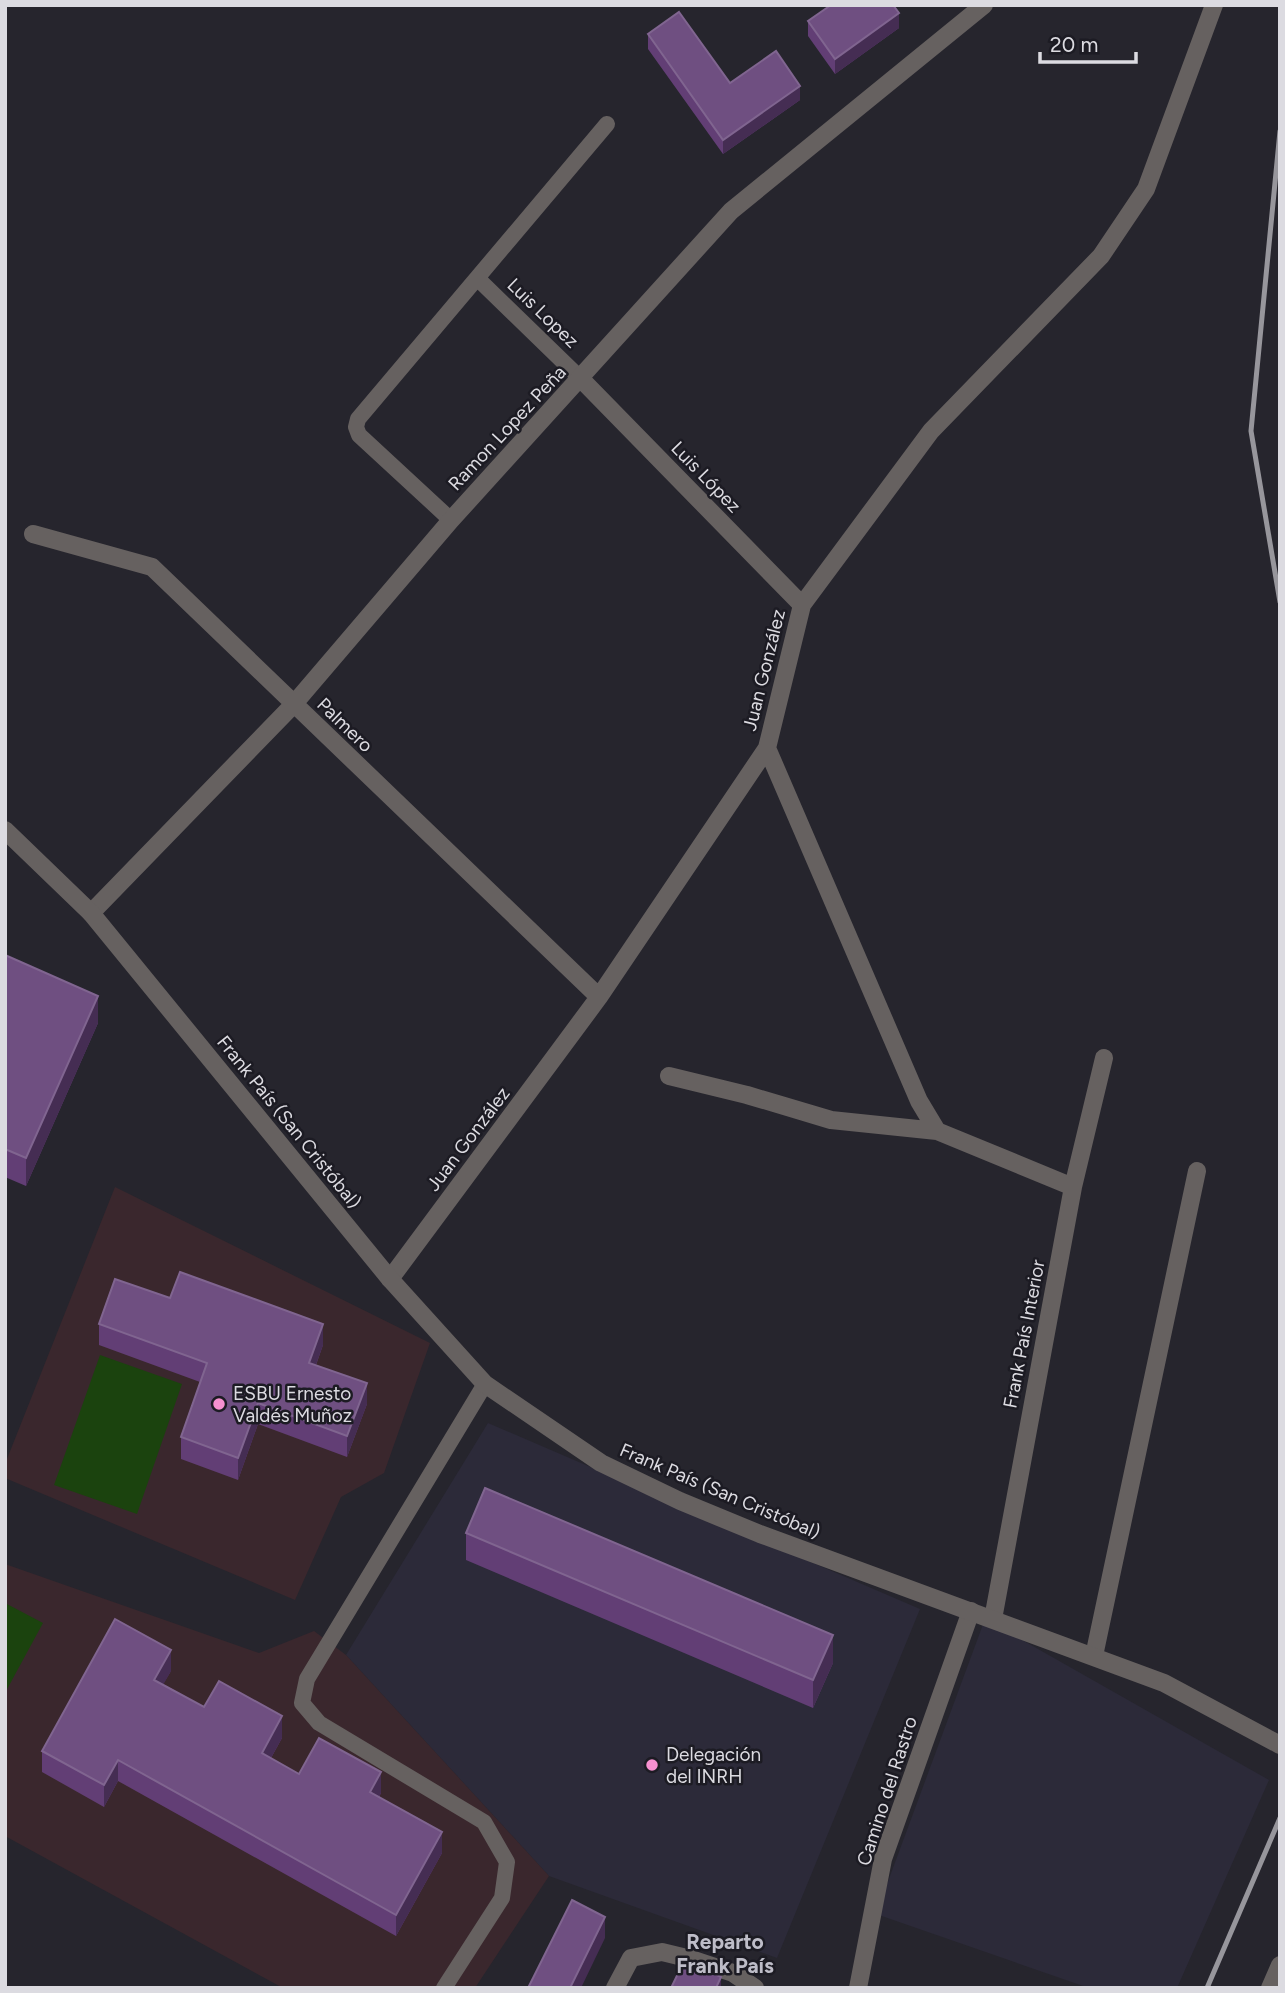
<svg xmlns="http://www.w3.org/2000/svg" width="1285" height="1993" font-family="Figtree,sans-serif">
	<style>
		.built { fill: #2c2a39 }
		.education { fill: #3a272d }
		.green { fill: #1b430e }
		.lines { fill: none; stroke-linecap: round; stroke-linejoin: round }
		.service { stroke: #666160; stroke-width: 16 }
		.minor { stroke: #666160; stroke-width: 18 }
		.tertiary { stroke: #666160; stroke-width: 18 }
		.rail { stroke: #97969c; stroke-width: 5 }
		.wall { fill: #623e75 }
		.shaded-wall { fill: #452d53 }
		.building { fill: #6f4f81; stroke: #806590; stroke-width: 2 }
		.poi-dot { fill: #f690d0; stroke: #1c1b23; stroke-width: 2.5 }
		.labels { text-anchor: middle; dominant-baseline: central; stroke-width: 5; stroke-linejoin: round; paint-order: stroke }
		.street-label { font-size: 19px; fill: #dcdbe1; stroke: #1c1b23 }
		.poi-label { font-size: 19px; fill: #dcdbe1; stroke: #1c1b23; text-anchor: start }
		.neighbourhood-label { font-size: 21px; font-weight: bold; fill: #bebdc8; stroke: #1c1b23 }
	</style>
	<rect width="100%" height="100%" fill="#26252d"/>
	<path class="built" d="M 488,1423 L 920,1609 L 777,1958 L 549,1876 L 346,1655 Z
		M 985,1619 L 1269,1780 L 1177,1988 L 1089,1988 L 876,1914 Z"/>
	<path class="education" d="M 115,1187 L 430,1343 L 384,1473 L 341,1497 L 295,1600 L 5,1478 L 5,1464 Z
		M 5,1564 L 259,1653 L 314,1631 L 346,1655 L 549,1876 L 475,1988 L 283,1988 L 5,1836 Z"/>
	<path class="green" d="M 100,1355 L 182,1384 L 137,1514 L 54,1485 Z
		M 5,1603 L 43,1623 L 5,1693 Z"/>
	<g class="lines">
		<path class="service" d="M 477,278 L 581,379
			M 451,520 L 359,435 L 356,427 L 358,419 L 607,124
			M 444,1988 L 502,1898 L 507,1862 L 484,1822 L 319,1723 L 302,1703 L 307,1679 L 485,1384"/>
		<path class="minor" d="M 581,379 L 802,605
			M 33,534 L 152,567 L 599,997
			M 767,748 L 919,1101 L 937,1131 L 1073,1187
			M 91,913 L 293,705 L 451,520 L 731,211 L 984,5
			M 669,1076 L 747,1095 L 831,1120 L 937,1131
			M 390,1279 L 599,997 L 767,748 L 802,605 L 931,431 L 1101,256 L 1146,189 L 1214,5
			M 993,1619 L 1073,1187 L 1104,1058
			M 1094,1656 L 1197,1171
			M 615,1988 L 631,1958 L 662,1952 L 691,1959 L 733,1973 L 755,1988
			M 858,1988 L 883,1859 L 971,1611
			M 1270,1988 L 1280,1965"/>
		<path class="tertiary" d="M 5,830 L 91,913 L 390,1279 L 485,1384 L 601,1463 L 680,1501 L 760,1534 L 1164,1683 L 1280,1745"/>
		<path class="rail" d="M 1280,131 L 1251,431 L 1280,602
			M 1207,1988 L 1280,1818"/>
	</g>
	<path class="wall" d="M 808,21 L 899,28 L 835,74 L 808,36 Z
		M 648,34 L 730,83 L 800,100 L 723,154 L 648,49 Z
		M 5,955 L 98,1023 L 26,1186 L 5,1177 Z
		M 170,1298 L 323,1345 L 316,1365 L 367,1404 L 347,1457 L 258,1424 L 238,1480 L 181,1459 L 181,1437 L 200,1382 L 99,1345 L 99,1324 Z
		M 466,1533 L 833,1663 L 813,1708 L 466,1560 Z
		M 171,1671 L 163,1684 L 204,1707 L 282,1738 L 271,1758 L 299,1774 L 381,1793 L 379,1797 L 442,1853 L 396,1936 L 118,1781 L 104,1807 L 42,1772 L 42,1751 Z"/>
	<path class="shaded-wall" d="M 899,13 L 899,28 L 835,74 L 835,59 Z
		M 800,86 L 800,100 L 723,154 L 723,140 Z
		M 98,996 L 98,1023 L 26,1186 L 26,1158 Z
		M 323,1324 L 323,1345 L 309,1384 L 309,1363 Z
		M 367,1383 L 367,1404 L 347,1457 L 347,1436 Z
		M 258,1403 L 258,1424 L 238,1480 L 238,1458 Z
		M 833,1635 L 833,1663 L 813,1708 L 813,1680 Z
		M 171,1650 L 171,1671 L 154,1701 L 154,1680 Z
		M 282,1716 L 282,1738 L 262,1774 L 262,1753 Z
		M 118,1760 L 118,1781 L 104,1807 L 104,1785 Z
		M 381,1772 L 381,1793 L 370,1813 L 370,1792 Z
		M 442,1832 L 442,1853 L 396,1936 L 396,1915 Z
		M 605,1917 L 605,1938 L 581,1988 L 570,1988 Z
		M 721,1977 L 721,1988 L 716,1988 Z"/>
	<path class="building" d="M 831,5 L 893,5 L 899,13 L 835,59 L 808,21 Z
		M 679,12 L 730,83 L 776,51 L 800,86 L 723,140 L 648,34 Z
		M 5,955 L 98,996 L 26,1158 L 5,1149 Z
		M 180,1272 L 323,1324 L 309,1363 L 367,1383 L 347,1436 L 258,1403 L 238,1458 L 181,1437 L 207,1363 L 99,1324 L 115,1279 L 170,1298 Z
		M 485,1488 L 833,1635 L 813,1680 L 466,1533 Z
		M 115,1619 L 171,1650 L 154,1680 L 204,1707 L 219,1681 L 282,1716 L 262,1753 L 299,1774 L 319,1738 L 381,1772 L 370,1792 L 442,1832 L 396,1915 L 118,1760 L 104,1785 L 42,1751 Z
		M 572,1900 L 605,1917 L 570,1988 L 528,1988 Z
		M 685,1959 L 721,1977 L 716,1988 L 671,1988 Z"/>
	<g class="poi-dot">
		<circle cx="219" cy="1404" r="7"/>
		<circle cx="652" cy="1765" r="7"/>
	</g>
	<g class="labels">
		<g class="street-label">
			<text transform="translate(543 313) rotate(44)">Luis Lopez</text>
			<text transform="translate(507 428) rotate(-47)">Ramon Lopez Peña</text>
			<text transform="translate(706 477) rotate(46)">Luis López</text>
			<text transform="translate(764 670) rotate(-76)">Juan González</text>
			<text transform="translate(345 725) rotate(44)">Palmero</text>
			<text transform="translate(289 1122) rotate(51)">Frank País (San Cristóbal)</text>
			<text transform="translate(468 1139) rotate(-53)">Juan González</text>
			<text transform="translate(1024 1334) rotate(-79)">Frank País Interior</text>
			<text transform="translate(720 1491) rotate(23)">Frank País (San Cristóbal)</text>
			<text transform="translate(887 1791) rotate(-72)">Camino del Rastro</text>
		</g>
		<g class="poi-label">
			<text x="233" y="1393">ESBU Ernesto<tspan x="233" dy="22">Valdés Muñoz</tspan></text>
			<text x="666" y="1754">Delegación<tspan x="666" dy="22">del INRH</tspan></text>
		</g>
		<g class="neighbourhood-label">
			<text x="725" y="1941">Reparto<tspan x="725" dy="24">Frank País</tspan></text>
		</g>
	</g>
	<rect width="1285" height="1993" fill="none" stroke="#dcdbe1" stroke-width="14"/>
	<path d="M1040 52v10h96v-10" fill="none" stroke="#dcdbe1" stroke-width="3.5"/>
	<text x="1050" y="52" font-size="21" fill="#dcdbe1" stroke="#1c1b23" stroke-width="5" paint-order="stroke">20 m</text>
</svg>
